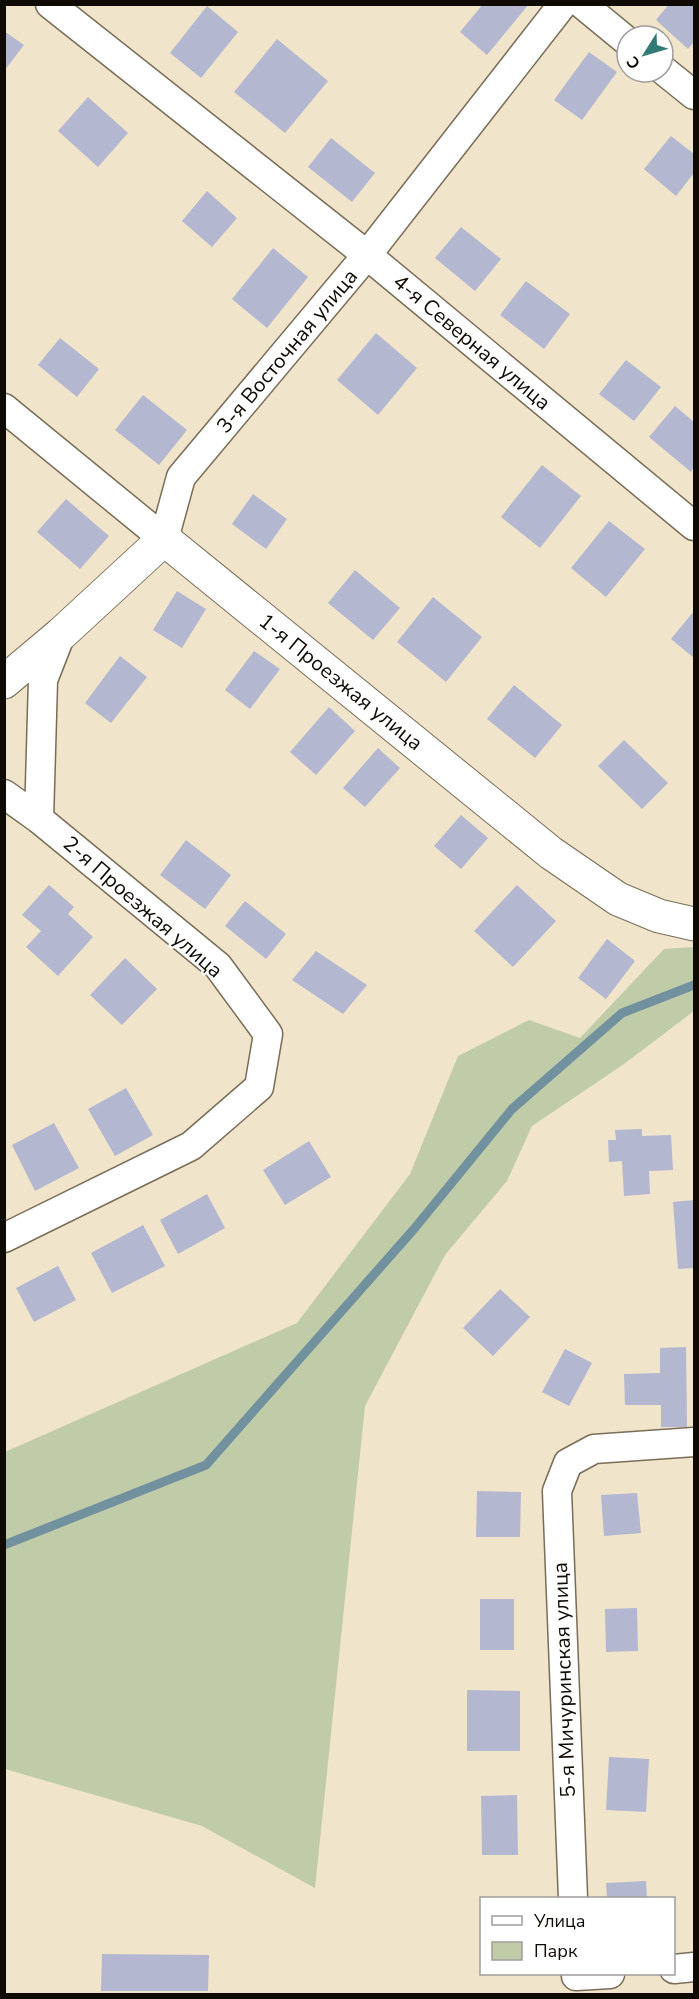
<svg xmlns="http://www.w3.org/2000/svg" width="699" height="1999" font-family="'Nunito Sans',sans-serif">
	<style>
		.green { fill: #c0cca8 }
		.lines { fill: none; stroke-linecap: round; stroke-linejoin: round }
		.stream { stroke: #72919f; stroke-width: 9 }
		.building { fill: #b4b7d0 }
		.street-casing { stroke: #786d57; stroke-width: 31 }
		.secondary-casing { stroke: #786d57; stroke-width: 35 }
		.street { stroke: #fff; stroke-width: 28 }
		.secondary { stroke: #fff; stroke-width: 33 }
		.labels { text-anchor: middle; dominant-baseline: central; stroke-width: 4.5; stroke-linejoin: round; paint-order: stroke }
		.street-label { font-size: 21px; fill: #0f0b04; stroke: #fff }
	</style>
	<rect width="100%" height="100%" fill="#f0e4cb"/>
	<path class="green" d="M 694,947 L 694,1011 L 624,1064 L 532,1126 L 507,1181 L 445,1255 L 365,1406 L 315,1888 L 202,1826 L 5,1769 L 5,1452 L 297,1323 L 410,1174 L 458,1056 L 529,1020 L 580,1038 L 664,949 Z"/>
	<g class="lines">
		<path class="stream" d="M 4,1545 L 206,1465 L 414,1229 L 512,1109 L 622,1013 L 694,985"/>
	</g>
	<path class="building" d="M 483,4 L 529,4 L 487,55 L 460,32 Z
		M 669,4 L 694,4 L 694,42 L 688,49 L 656,20 Z
		M 207,6 L 238,32 L 201,78 L 170,53 Z
		M 4,31 L 24,45 L 4,71 Z
		M 277,39 L 328,81 L 285,133 L 234,92 Z
		M 589,52 L 617,72 L 582,120 L 554,100 Z
		M 88,97 L 128,133 L 98,167 L 58,131 Z
		M 671,136 L 694,154 L 694,173 L 676,196 L 644,169 Z
		M 331,138 L 375,173 L 352,202 L 308,167 Z
		M 207,191 L 237,218 L 212,247 L 182,221 Z
		M 461,227 L 501,259 L 475,291 L 435,258 Z
		M 273,248 L 308,277 L 267,328 L 232,299 Z
		M 526,281 L 570,314 L 544,349 L 500,315 Z
		M 376,333 L 417,368 L 378,415 L 337,380 Z
		M 60,338 L 99,369 L 77,397 L 38,365 Z
		M 626,360 L 661,387 L 634,421 L 599,394 Z
		M 143,395 L 187,430 L 159,465 L 115,430 Z
		M 675,406 L 694,422 L 694,467 L 691,472 L 649,437 Z
		M 542,465 L 581,496 L 540,548 L 501,517 Z
		M 253,494 L 287,519 L 266,549 L 232,524 Z
		M 66,499 L 109,536 L 80,569 L 37,532 Z
		M 609,521 L 645,549 L 606,597 L 571,568 Z
		M 355,570 L 400,608 L 373,640 L 328,603 Z
		M 177,591 L 206,609 L 182,648 L 153,630 Z
		M 433,597 L 482,637 L 446,682 L 397,642 Z
		M 694,611 L 694,658 L 671,639 Z
		M 254,651 L 280,669 L 250,709 L 225,690 Z
		M 120,656 L 147,677 L 111,723 L 85,703 Z
		M 514,685 L 562,725 L 535,758 L 487,719 Z
		M 329,707 L 355,731 L 316,775 L 290,752 Z
		M 624,740 L 668,783 L 642,809 L 598,766 Z
		M 378,748 L 400,768 L 365,807 L 343,788 Z
		M 461,815 L 488,838 L 461,869 L 434,846 Z
		M 186,840 L 231,875 L 205,909 L 160,875 Z
		M 49,885 L 74,907 L 68,914 L 93,937 L 58,976 L 26,947 L 41,931 L 22,915 Z
		M 517,885 L 556,921 L 513,967 L 474,931 Z
		M 245,901 L 286,934 L 266,959 L 225,926 Z
		M 607,939 L 635,961 L 606,999 L 578,978 Z
		M 316,951 L 367,985 L 343,1014 L 292,980 Z
		M 125,958 L 157,989 L 122,1025 L 90,995 Z
		M 126,1088 L 153,1135 L 115,1156 L 88,1109 Z
		M 54,1123 L 79,1168 L 35,1191 L 12,1145 Z
		M 642,1129 L 642,1136 L 671,1135 L 673,1170 L 649,1171 L 650,1194 L 624,1196 L 622,1161 L 609,1162 L 608,1140 L 616,1140 L 615,1130 Z
		M 309,1141 L 331,1177 L 285,1205 L 263,1170 Z
		M 207,1194 L 225,1228 L 178,1254 L 160,1220 Z
		M 694,1200 L 694,1268 L 678,1269 L 673,1202 Z
		M 143,1225 L 165,1266 L 112,1293 L 91,1253 Z
		M 58,1266 L 76,1300 L 34,1322 L 16,1288 Z
		M 500,1289 L 530,1317 L 493,1356 L 463,1328 Z
		M 686,1347 L 687,1427 L 661,1427 L 661,1405 L 625,1405 L 624,1374 L 660,1373 L 660,1348 Z
		M 565,1349 L 592,1363 L 569,1406 L 542,1392 Z
		M 477,1491 L 521,1492 L 520,1537 L 476,1537 Z
		M 637,1493 L 641,1533 L 604,1536 L 601,1495 Z
		M 480,1599 L 514,1599 L 514,1650 L 480,1650 Z
		M 637,1608 L 638,1651 L 606,1652 L 605,1609 Z
		M 467,1690 L 520,1691 L 520,1751 L 467,1751 Z
		M 609,1757 L 649,1759 L 646,1812 L 606,1810 Z
		M 517,1795 L 518,1855 L 482,1855 L 481,1796 Z
		M 646,1881 L 647,1898 L 607,1898 L 606,1883 Z
		M 102,1954 L 209,1955 L 208,1991 L 101,1991 Z"/>
	<g class="lines">
		<defs>
			<path id="street" d="M 50,4 L 367,255 L 694,526
				M 582,4 L 627,41
				M 663,70 L 694,95
				M 4,408 L 164,539 L 181,477 L 367,255 L 563,4
				M 4,794 L 39,819 L 218,966 L 268,1034 L 259,1087 L 191,1146 L 4,1238
				M 39,819 L 43,680 L 61,634
				M 573,1898 L 557,1491 L 568,1463 L 594,1449 L 694,1442
				M 674,1969 L 694,1967
				M 576,1976 L 610,1974"/>
			<path id="secondary" d="M 4,682 L 61,634 L 164,539 L 551,853 L 618,899 L 659,916 L 694,924"/>
		</defs>
		<use href="#street" class="street-casing"/>
		<use href="#secondary" class="secondary-casing"/>
		<use href="#street" class="street"/>
		<use href="#secondary" class="secondary"/>
	</g>
	<g class="labels">
		<g class="street-label">
			<text transform="translate(472 342) rotate(40)">4-я Северная улица</text>
			<text transform="translate(287 351) rotate(-50)">3-я Восточная улица</text>
			<text transform="translate(341 682) rotate(39)">1-я Проезжая улица</text>
			<text transform="translate(143 907) rotate(41)">2-я Проезжая улица</text>
			<text transform="translate(564 1680) rotate(-92)">5-я Мичуринская улица</text>
		</g>
	</g>
	<rect width="699" height="1999" fill="none" stroke="#0f0b04" stroke-width="12"/>
	<rect x="480" y="1897" width="195" height="78" fill="#ffffff" stroke="#9f9d9b" stroke-width="1.5"/>
	<rect x="492" y="1916" width="30" height="9" fill="#ffffff" stroke="#9f9d9b" stroke-width="1.5"/>
	<text x="534" y="1927" font-size="18" fill="#0f0b04">Улица</text>
	<rect x="492" y="1942" width="30" height="18" fill="#c0cca8" stroke="#9f9d9b" stroke-width="1.5"/>
	<text x="534" y="1957" font-size="18" fill="#0f0b04">Парк</text>
	<g transform="translate(645 54) rotate(233)"><circle r="28" fill="#ffffff" stroke="#9f9d9b" stroke-width="1.5"/>
	<path d="M0-4.5L10 22L0 15L-10 22Z" fill="#327a74"/>
	<text y="-9" font-size="16" font-weight="bold" text-anchor="middle" fill="#0f0b04">С</text>
	</g>
</svg>
